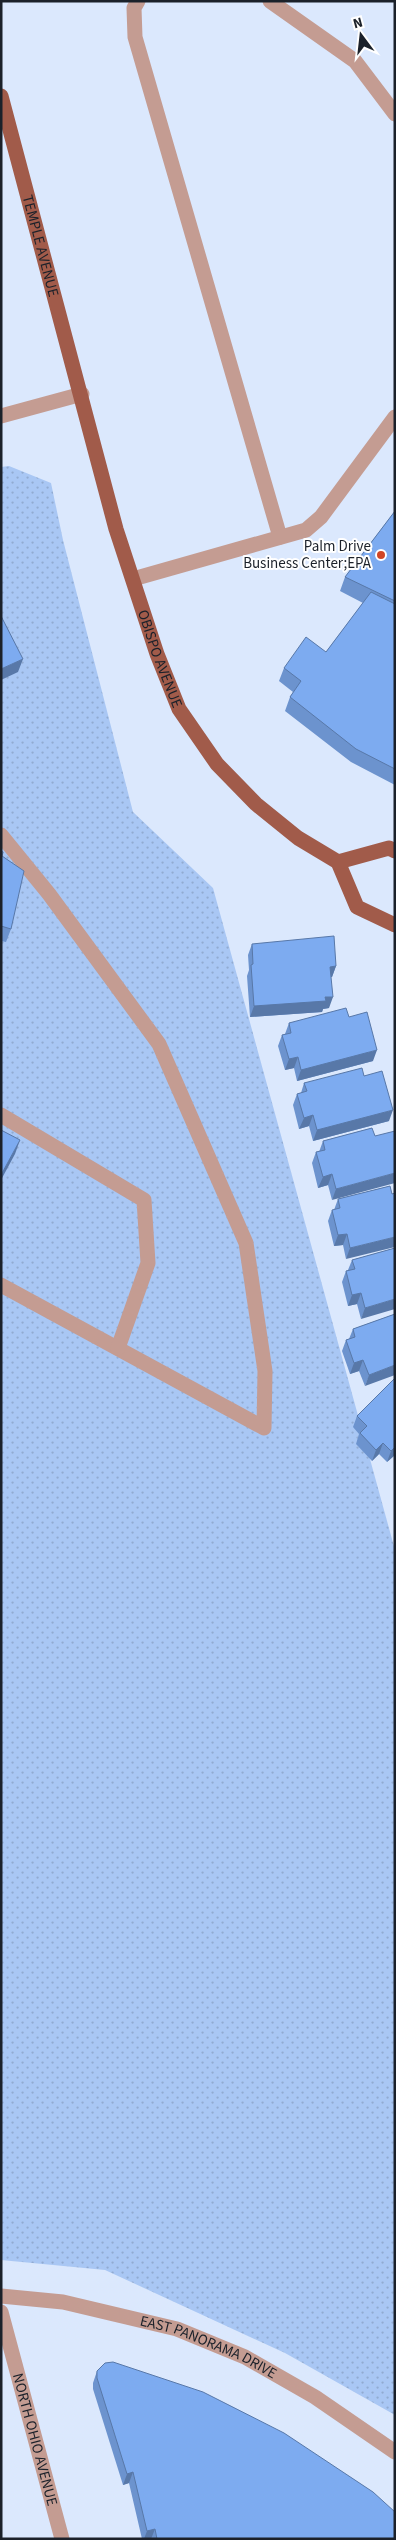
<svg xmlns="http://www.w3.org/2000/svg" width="396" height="2540" font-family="'Source Sans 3',sans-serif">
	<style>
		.grass { fill: url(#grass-dots) }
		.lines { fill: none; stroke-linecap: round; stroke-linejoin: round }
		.minor { stroke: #c49c92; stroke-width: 15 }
		.major { stroke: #a15b4a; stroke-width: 15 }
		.wall { fill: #6c93ce }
		.shaded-wall { fill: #5878a8 }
		.building { fill: #7dabf0; stroke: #5878a8 }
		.poi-dot { fill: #d04525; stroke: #fff; stroke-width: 2 }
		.labels { text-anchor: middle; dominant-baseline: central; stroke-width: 4; stroke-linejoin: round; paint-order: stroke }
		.street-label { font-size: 15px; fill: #1b212a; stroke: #fff }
		.poi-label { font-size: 15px; fill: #1b212a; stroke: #fff; text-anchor: end }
	</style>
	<defs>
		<pattern id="grass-dots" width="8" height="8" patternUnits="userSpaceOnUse" patternTransform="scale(1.25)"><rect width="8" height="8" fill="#a9c7f4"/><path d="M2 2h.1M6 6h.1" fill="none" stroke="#91abd1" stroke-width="1.8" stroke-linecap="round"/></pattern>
	</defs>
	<rect width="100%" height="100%" fill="#dbe8fd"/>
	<path class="grass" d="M 9,466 L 51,483 L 63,540 L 133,812 L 213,888 L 395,1550 L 395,2415 L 285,2353 L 105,2270 L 1,2260 L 1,467 Z"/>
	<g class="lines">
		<g class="minor">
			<path d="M 138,1 L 134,8 L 135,37 L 280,537"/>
			<path d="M 270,1 L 355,61 L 395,114"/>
			<path d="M 1,416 L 82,394"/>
			<path d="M 133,579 L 306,530 L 321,517 L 395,417"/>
			<path d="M 1,835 L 49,894 L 159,1044 L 246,1243 L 265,1371 L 264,1428 L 1,1285"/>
			<path d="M 1,1115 L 144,1200 L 148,1263 L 118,1348"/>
			<path id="s1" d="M 1,2296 L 63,2302 L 177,2329 L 245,2357 L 315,2397 L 395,2452"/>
			<path id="s2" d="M 1,2312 L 62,2539"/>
		</g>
		<g class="major">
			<path id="s3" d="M 1,96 L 116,529 L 157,654 L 179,709 L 217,764 L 256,804 L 298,838 L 338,862 L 357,907 L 395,925"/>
			<path d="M 338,862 L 389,848 L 395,851"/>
		</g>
	</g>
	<path class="wall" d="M 395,511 L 395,785 L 351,762 L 285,711 L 290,697 L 293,692 L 279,681 L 284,668 L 326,652 L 363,603 L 340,591 L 345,577 Z
		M 1,851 L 11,929 L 6,942 L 1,941 Z
		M 252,944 L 336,966 L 332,977 L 331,977 L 329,1008 L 323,1009 L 322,1012 L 250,1017 L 247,976 L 249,970 L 248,955 Z
		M 349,1017 L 373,1061 L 297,1081 L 294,1068 L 285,1070 L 278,1046 L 282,1035 L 285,1034 L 289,1023 Z
		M 364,1076 L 389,1121 L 313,1141 L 309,1126 L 299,1129 L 293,1105 L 297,1094 L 301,1093 L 304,1083 Z
		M 372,1128 L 332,1200 L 328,1185 L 318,1188 L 312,1163 L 316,1152 L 319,1152 L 323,1141 Z
		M 390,1186 L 346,1259 L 343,1245 L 334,1246 L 328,1221 L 332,1210 L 334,1210 L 338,1199 Z
		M 395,1248 L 361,1319 L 357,1304 L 348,1306 L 342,1282 L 346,1271 L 348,1270 L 352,1260 Z
		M 395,1314 L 365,1386 L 359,1371 L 350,1374 L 342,1351 L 346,1340 L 349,1339 L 353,1329 Z
		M 357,1416 L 395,1455 L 387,1462 L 379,1454 L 372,1461 L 356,1444 L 359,1434 L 353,1427 Z
		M 97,2371 L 395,2539 L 142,2539 L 129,2483 L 123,2485 L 93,2389 L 93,2383 Z"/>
	<path class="shaded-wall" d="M 23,659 L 18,672 L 1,680 L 1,669 Z
		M 336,966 L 332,977 L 326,978 L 330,967 Z
		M 325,997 L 333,997 L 329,1008 L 323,1009 L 322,1012 L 250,1017 L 254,1006 Z
		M 377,1050 L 373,1061 L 297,1081 L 301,1070 Z
		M 298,1057 L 294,1068 L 285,1070 L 289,1059 Z
		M 393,1110 L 389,1121 L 313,1141 L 317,1130 Z
		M 313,1115 L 309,1126 L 299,1129 L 304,1118 Z
		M 20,1140 L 15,1154 L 1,1180 L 1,1175 Z
		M 395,1173 L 395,1183 L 332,1200 L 336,1189 Z
		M 332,1174 L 328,1185 L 318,1188 L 323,1177 Z
		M 347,1234 L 343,1245 L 334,1246 L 338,1235 Z
		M 395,1237 L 395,1247 L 346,1259 L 350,1248 Z
		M 361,1293 L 357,1304 L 348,1306 L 352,1295 Z
		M 395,1299 L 395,1309 L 361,1319 L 365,1308 Z
		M 363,1360 L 359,1371 L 350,1374 L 354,1363 Z
		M 395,1365 L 395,1375 L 365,1386 L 369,1375 Z
		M 383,1443 L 379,1454 L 372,1461 L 376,1450 Z
		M 395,1447 L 395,1455 L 387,1462 L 391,1451 Z
		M 133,2472 L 129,2483 L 123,2485 L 127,2474 Z
		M 155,2529 L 151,2539 L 144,2539 L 147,2531 Z"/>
	<path class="building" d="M 395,511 L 395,601 L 345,577 Z
		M 371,592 L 395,604 L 395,769 L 356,749 L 290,697 L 301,681 L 284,668 L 306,637 L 326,652 Z
		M 1,616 L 23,659 L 1,669 Z
		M 1,851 L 3,852 L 2,856 L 24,871 L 11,929 L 1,926 Z
		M 334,936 L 336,966 L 330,967 L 333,997 L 325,997 L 326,1001 L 254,1006 L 251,965 L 253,964 L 252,944 Z
		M 346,1008 L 349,1017 L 367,1012 L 377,1050 L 301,1070 L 298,1057 L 289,1059 L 282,1035 L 291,1033 L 289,1023 Z
		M 362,1068 L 364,1076 L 382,1071 L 393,1110 L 317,1130 L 313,1115 L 304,1118 L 297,1094 L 307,1091 L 304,1083 Z
		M 372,1128 L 375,1136 L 395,1131 L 395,1173 L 336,1189 L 332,1174 L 323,1177 L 316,1152 L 325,1150 L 323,1141 Z
		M 1,1130 L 20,1140 L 1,1175 Z
		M 390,1186 L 392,1194 L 395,1193 L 395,1237 L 350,1248 L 347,1234 L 338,1235 L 332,1210 L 340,1208 L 338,1199 Z
		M 395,1248 L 395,1299 L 365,1308 L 361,1293 L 352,1295 L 346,1271 L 355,1269 L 352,1260 Z
		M 395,1314 L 395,1365 L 369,1375 L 363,1360 L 354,1363 L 346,1340 L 355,1337 L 353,1329 Z
		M 395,1378 L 395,1447 L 391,1451 L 383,1443 L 376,1450 L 360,1433 L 367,1426 L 357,1416 Z
		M 113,2362 L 203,2392 L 284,2433 L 373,2492 L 395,2512 L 395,2539 L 157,2539 L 155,2529 L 147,2531 L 133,2472 L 127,2474 L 97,2378 L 97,2371 L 105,2363 Z"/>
	<circle class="poi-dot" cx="381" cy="555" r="5"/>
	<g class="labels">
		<g class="street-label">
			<text stroke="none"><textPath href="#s3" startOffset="155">TEMPLE AVENUE</textPath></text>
			<text stroke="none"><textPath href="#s3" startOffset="585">OBISPO AVENUE</textPath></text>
			<text stroke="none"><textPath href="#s1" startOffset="215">EAST PANORAMA DRIVE</textPath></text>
			<text stroke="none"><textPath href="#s2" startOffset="132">NORTH OHIO AVENUE</textPath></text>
		</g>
		<g class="poi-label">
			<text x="371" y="546">Palm Drive<tspan x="371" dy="17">Business Center;EPA</tspan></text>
		</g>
	</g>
	<rect width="396" height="2540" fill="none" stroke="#1b212a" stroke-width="5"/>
	<g transform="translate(361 35) rotate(345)" stroke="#ffffff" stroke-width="4" paint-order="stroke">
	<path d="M0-4L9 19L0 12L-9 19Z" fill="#1b212a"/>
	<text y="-8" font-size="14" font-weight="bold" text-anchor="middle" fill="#1b212a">N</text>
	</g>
</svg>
